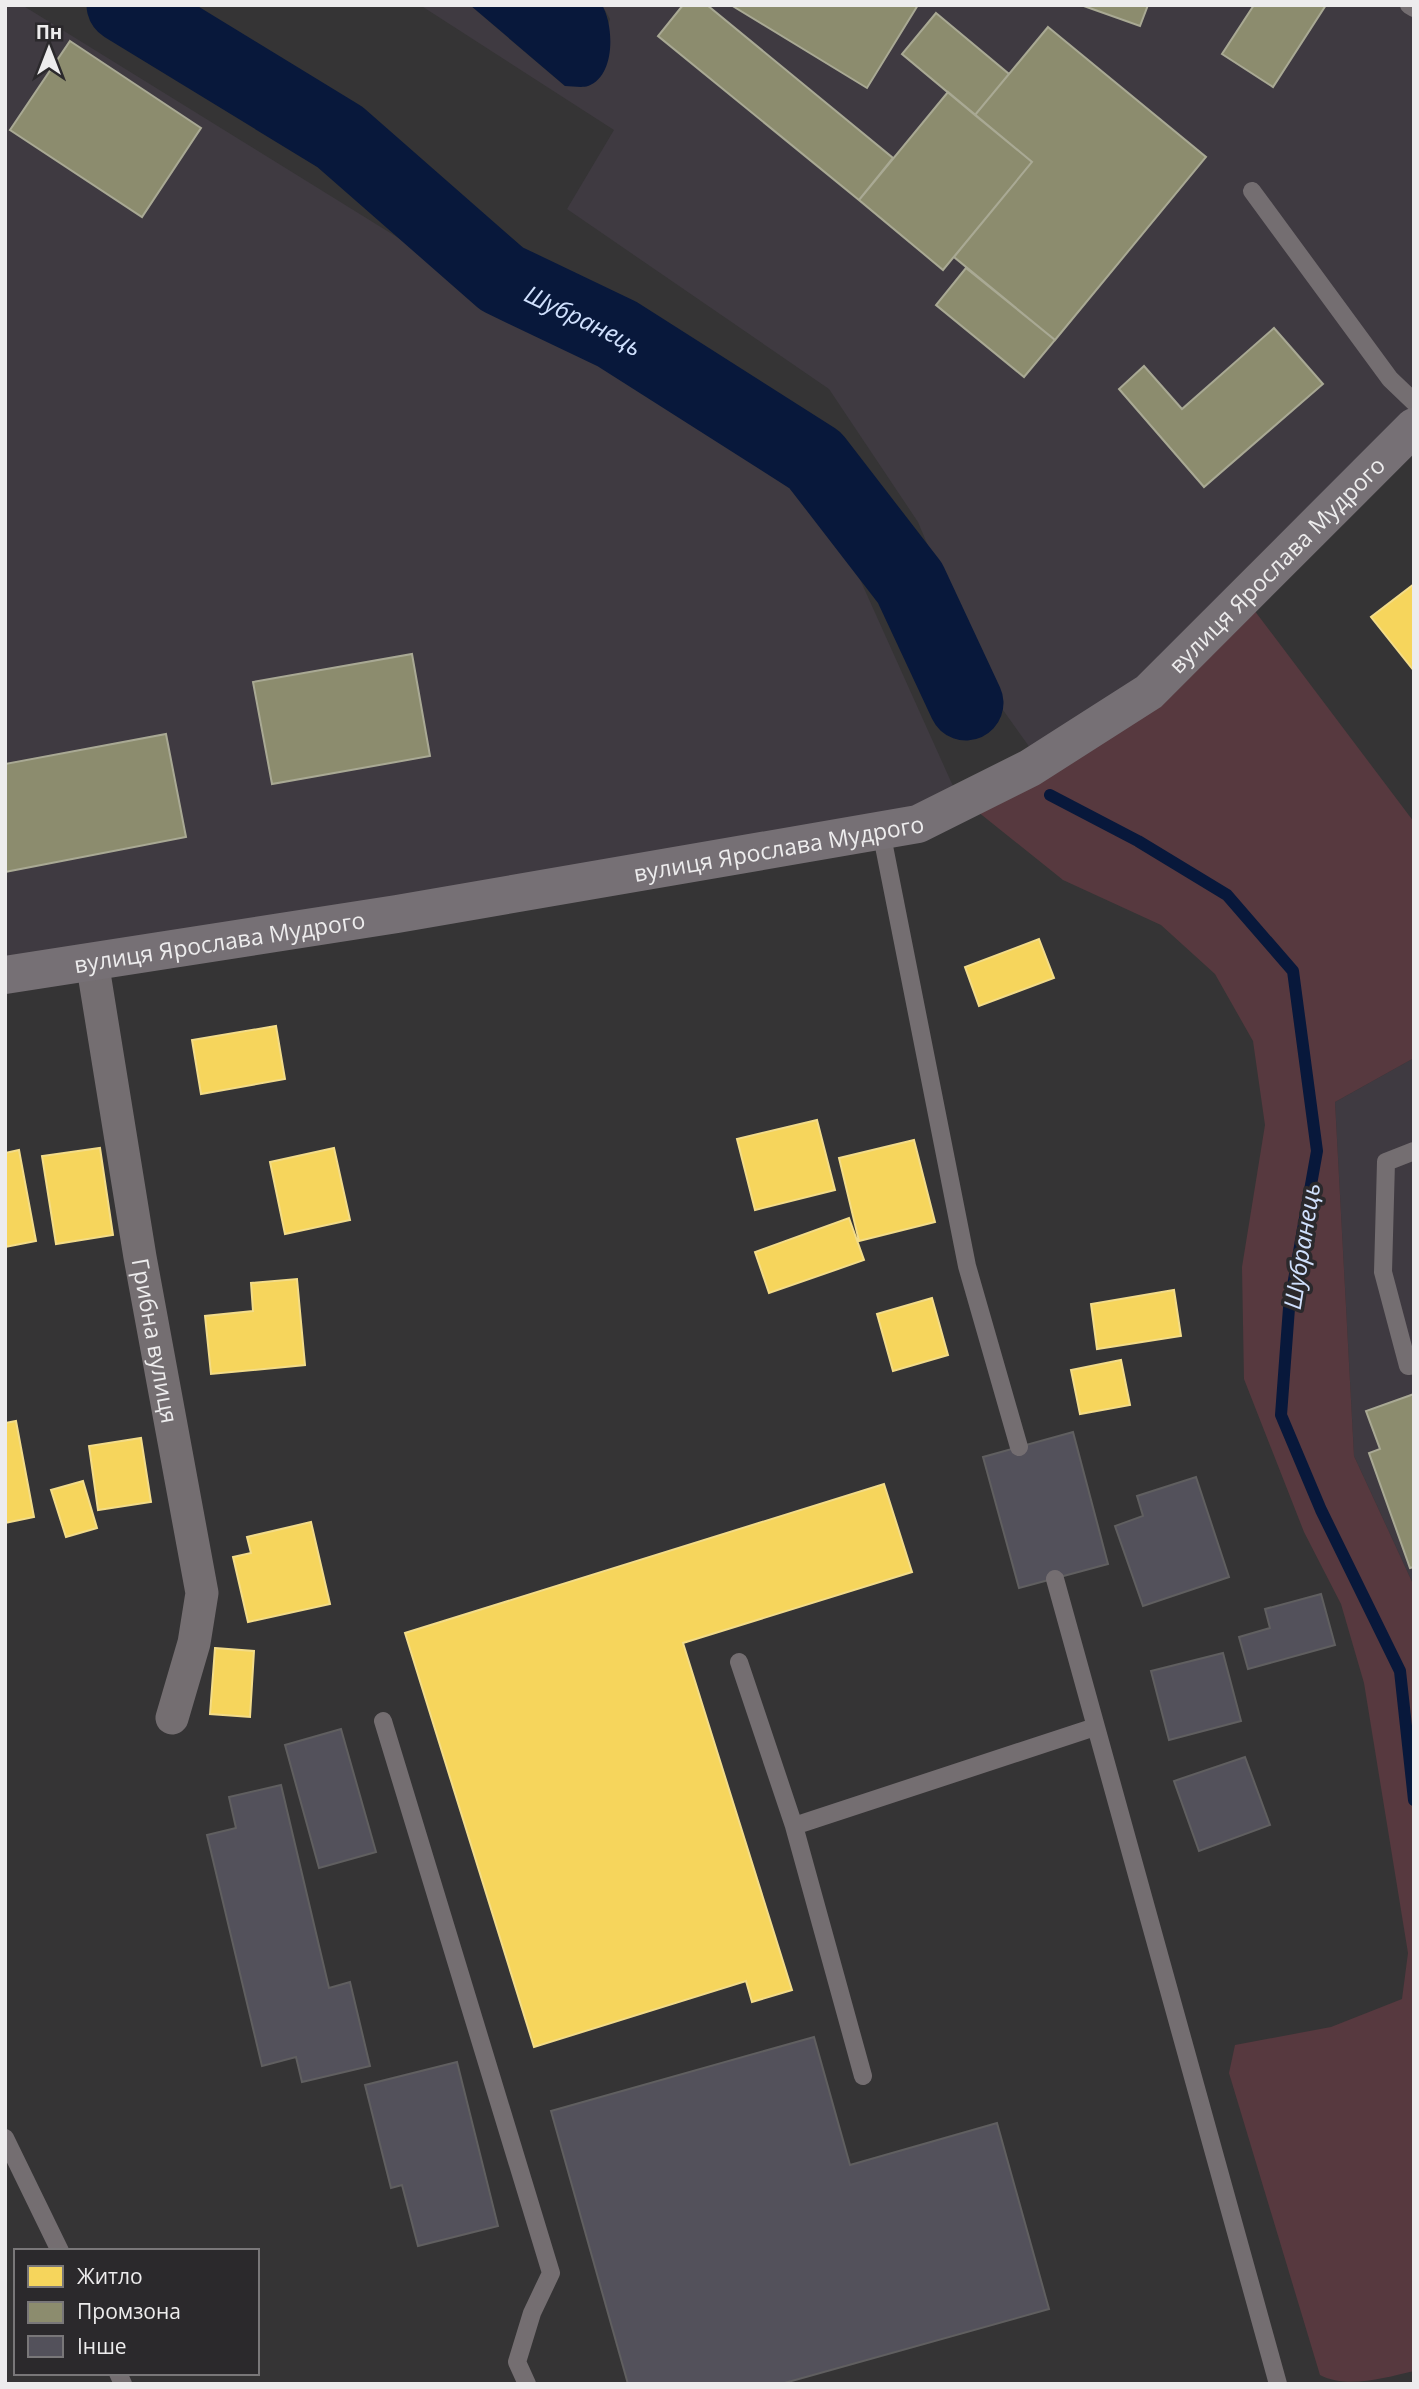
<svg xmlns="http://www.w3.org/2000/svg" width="1419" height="2389" font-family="'Open Sans',sans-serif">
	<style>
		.built { fill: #3f3a41 }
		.green { fill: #57393f }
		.water { fill: #08183b }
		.homes { fill: #f6d55c; stroke: #f3dc88; stroke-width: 2 }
		.industry { fill: #8c8c6e; stroke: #a9a994; stroke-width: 2 }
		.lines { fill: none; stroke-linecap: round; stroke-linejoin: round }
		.stream { stroke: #08183b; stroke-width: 12 }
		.river { stroke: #08183b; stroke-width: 75 }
		.building { fill: #53515b; stroke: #605f60; stroke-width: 2 }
		.lane { stroke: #746e71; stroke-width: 18 }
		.street { stroke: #746e71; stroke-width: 33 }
		.secondary { stroke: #767075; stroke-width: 38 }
		.labels { text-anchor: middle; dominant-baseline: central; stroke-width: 7; stroke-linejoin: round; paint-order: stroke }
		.street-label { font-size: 23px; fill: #edeced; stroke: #2b292c }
		.water-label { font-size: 24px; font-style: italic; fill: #d0e0fd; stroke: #2b292c }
	</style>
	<rect width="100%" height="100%" fill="#353435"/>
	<path class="built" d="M 5,5 L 22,5 L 770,468 L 845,546 L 957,795 L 906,815 L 5,968 Z
		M 420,5 L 470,5 L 565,86 L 589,86 L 610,19 L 602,5 L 1414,5 L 1414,411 L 1146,687 L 1033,752 L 988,689 L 918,522 L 829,389 L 567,209 L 614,130 Z
		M 1414,1058 L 1414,1586 L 1354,1456 L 1335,1102 Z"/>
	<path class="green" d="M 1239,590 L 1414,822 L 1414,1058 L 1335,1102 L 1354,1456 L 1414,1586 L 1414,2371 C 1384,2378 1347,2389 1320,2375 L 1229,2073 L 1235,2045 L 1331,2027 L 1402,1999 L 1408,1953 L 1364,1683 L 1341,1604 L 1304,1532 L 1244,1379 L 1242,1267 L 1265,1125 L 1253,1041 L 1215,974 L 1161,925 L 1063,880 L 957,795 L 1146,687 Z"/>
	<path class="water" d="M 470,5 L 602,5 C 614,25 616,76 588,86 C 582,88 572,86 565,86 Z"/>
	<path class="homes" d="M 1414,584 L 1414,671 L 1371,617 Z
		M 1039,939 L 1054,978 L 979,1006 L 965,967 Z
		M 276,1026 L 285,1079 L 201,1094 L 192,1040 Z
		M 817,1120 L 835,1190 L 755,1210 L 737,1139 Z
		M 914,1140 L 935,1222 L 859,1241 L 839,1158 Z
		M 100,1148 L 113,1235 L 56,1244 L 42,1156 Z
		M 334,1148 L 350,1220 L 285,1234 L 270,1162 Z
		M 19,1150 L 36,1241 L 5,1247 L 5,1153 Z
		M 849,1218 L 864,1260 L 769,1293 L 755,1252 Z
		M 297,1279 L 305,1365 L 211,1374 L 205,1316 L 253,1311 L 251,1283 Z
		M 1174,1290 L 1181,1336 L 1097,1349 L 1091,1304 Z
		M 932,1298 L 948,1355 L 893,1371 L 877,1314 Z
		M 1121,1360 L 1130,1405 L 1080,1414 L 1071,1370 Z
		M 16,1421 L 34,1517 L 5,1523 L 5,1423 Z
		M 141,1438 L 151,1502 L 98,1510 L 89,1446 Z
		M 83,1481 L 97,1528 L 66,1537 L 51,1490 Z
		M 884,1484 L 912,1572 L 683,1643 L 792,1990 L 752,2002 L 746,1981 L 534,2047 L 405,1633 Z
		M 311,1522 L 330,1604 L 248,1622 L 233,1557 L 251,1553 L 247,1537 Z
		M 215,1648 L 254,1651 L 250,1717 L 210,1714 Z"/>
	<path class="industry" d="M 683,5 L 707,5 L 893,158 L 859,200 L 658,36 Z
		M 731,5 L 918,5 L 867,88 Z
		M 1081,5 L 1148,5 L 1140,26 Z
		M 1254,5 L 1326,5 L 1273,87 L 1222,54 Z
		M 936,13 L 1009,74 L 975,115 L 902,54 Z
		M 1048,27 L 1206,157 L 1055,340 L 954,257 L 1032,162 L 975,115 Z
		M 70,41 L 201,128 L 142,217 L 10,130 Z
		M 948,92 L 1032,162 L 943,270 L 859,200 Z
		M 966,268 L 1055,340 L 1024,377 L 936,305 Z
		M 1274,328 L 1323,384 L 1204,487 L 1119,389 L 1144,366 L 1182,409 Z
		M 412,654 L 430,756 L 272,784 L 253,682 Z
		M 166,734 L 186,837 L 5,872 L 5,764 Z
		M 1414,1394 L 1414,1567 L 1410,1568 L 1369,1453 L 1380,1449 L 1366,1411 Z"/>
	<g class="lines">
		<path class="stream" d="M 1050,795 L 1138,841 L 1227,895 L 1293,971 L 1317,1151 L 1289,1308 L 1281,1415 L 1321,1510 L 1400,1671 L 1414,1800"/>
		<path class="river" id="s1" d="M 124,5 L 340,137 L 502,279 L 617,334 L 815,460 L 910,583 L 966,703"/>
	</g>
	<path class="building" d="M 1073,1432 L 1108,1564 L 1019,1588 L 983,1457 Z
		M 1196,1477 L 1229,1577 L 1143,1606 L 1115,1526 L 1143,1516 L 1137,1496 Z
		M 1321,1594 L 1335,1645 L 1248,1669 L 1239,1637 L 1270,1628 L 1265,1609 Z
		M 1223,1653 L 1241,1721 L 1169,1740 L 1151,1671 Z
		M 341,1729 L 376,1852 L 319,1868 L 285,1745 Z
		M 1245,1757 L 1270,1825 L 1199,1851 L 1174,1781 Z
		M 281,1785 L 329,1988 L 350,1982 L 370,2066 L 302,2082 L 296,2057 L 262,2066 L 207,1835 L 236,1828 L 229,1797 Z
		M 814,2037 L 850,2165 L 997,2123 L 1049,2309 L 781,2384 L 628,2384 L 551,2111 Z
		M 457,2062 L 498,2226 L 418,2246 L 402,2185 L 391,2188 L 365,2085 Z"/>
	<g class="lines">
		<path class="lane" d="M 1409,5 L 1414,8
			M 1252,191 L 1390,379 L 1414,402
			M 881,831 L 967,1266 L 1019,1447
			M 1414,1151 L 1386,1162 L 1383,1272 L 1408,1366 L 1414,1365
			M 1055,1579 L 1278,2384
			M 739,1662 L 794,1826 L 863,2076
			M 383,1721 L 551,2273 L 532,2313 L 517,2362 L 527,2384
			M 794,1826 L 1095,1727
			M 5,2138 L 60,2251
			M 118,2373 L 123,2384"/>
		<path class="street" id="s2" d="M 92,961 L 140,1257 L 202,1593 L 194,1643 L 172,1718"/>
		<path class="secondary" id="s3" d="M 5,975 L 397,914 L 918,824 L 1030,768 L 1149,692 L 1414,427"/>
	</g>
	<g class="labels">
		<g class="street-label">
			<text stroke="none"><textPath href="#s3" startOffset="1372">вулиця Ярослава Мудрого</textPath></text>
			<text stroke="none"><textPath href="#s3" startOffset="784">вулиця Ярослава Мудрого</textPath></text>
			<text stroke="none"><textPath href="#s3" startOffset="217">вулиця Ярослава Мудрого</textPath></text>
			<text stroke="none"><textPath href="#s2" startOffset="385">Грибна вулиця</textPath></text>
		</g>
		<g class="water-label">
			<text stroke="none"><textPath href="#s1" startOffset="560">Шубранець</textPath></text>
			<text transform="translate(1301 1246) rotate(-81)">Шубранець</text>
		</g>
	</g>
	<rect width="1419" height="2389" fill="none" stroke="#edeced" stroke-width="14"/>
	<rect x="14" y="2249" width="245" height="126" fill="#2b292c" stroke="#797779" stroke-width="2"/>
	<rect x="28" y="2266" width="35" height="21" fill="#f6d55c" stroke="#797779" stroke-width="2"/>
	<text x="77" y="2284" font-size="21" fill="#edeced">Житло</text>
	<rect x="28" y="2302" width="35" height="21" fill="#8c8c6e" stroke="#797779" stroke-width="2"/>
	<text x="77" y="2319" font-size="21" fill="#edeced">Промзона</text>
	<rect x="28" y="2336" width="35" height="21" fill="#53515b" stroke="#797779" stroke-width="2"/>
	<text x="77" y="2354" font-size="21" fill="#edeced">Інше</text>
	<g transform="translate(49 49)" stroke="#2b292c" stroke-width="5" paint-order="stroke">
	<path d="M0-5L12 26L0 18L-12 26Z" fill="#edeced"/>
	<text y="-10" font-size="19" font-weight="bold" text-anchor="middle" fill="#edeced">Пн</text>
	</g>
</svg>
